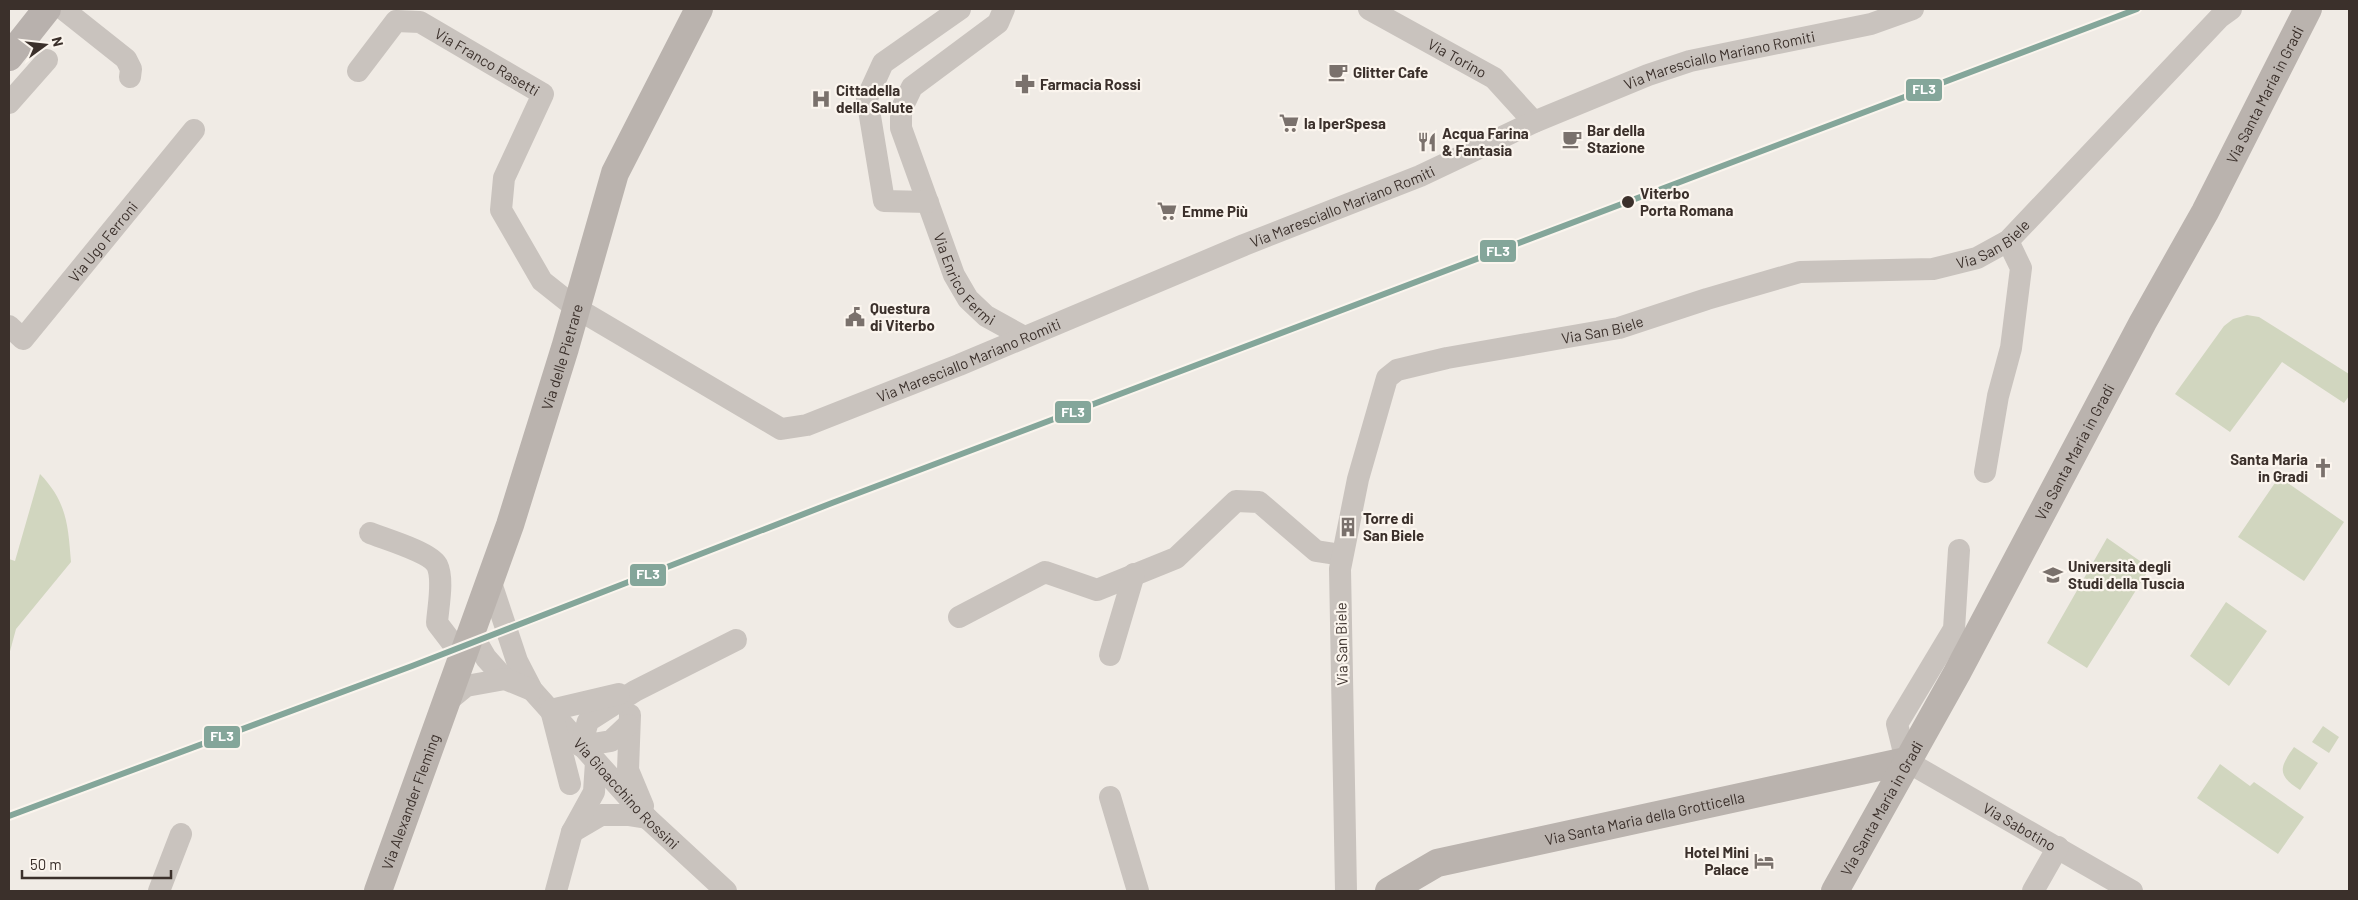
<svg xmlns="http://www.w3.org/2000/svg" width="2358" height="900" font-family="Barlow,sans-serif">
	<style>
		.green { fill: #d1d6bf }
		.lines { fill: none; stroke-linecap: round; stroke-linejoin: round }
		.street { stroke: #c9c3be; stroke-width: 22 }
		.secondary { stroke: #bab3ae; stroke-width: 28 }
		.primary { stroke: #b8b1ad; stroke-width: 28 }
		.rail-1-casing { stroke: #fbf5ee; stroke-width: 10 }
		.rail-1 { stroke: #84a69a; stroke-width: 6 }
		.stop-dot { fill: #3b302b; stroke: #fbf5ee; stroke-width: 2 }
		.labels { text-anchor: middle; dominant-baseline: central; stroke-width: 4.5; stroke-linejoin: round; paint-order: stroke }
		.street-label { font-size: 15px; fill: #3b302b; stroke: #fbf5ee }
		.poi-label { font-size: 15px; font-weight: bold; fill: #3b302b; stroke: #fbf5ee; text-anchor: start }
		.stop-label { font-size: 15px; font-weight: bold; fill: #3b302b; stroke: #fbf5ee; text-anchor: start }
		.line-badge { stroke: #fbf5ee; stroke-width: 2 }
		.badge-label { font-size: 14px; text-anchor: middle; font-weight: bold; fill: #fff }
	</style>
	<rect width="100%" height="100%" fill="#f0ebe5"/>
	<path class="green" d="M 2247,315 L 2259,317 L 2349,374 L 2349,396 L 2344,403 L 2282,362 L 2230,432 L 2175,394 L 2224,326 L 2233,319 Z
		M 40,474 C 67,502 68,525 71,562 L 16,629 L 9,655 L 9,559 L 15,561 Z
		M 2279,477 L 2344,522 L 2304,581 L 2238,537 Z
		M 2107,538 L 2150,568 L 2087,668 L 2047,643 Z
		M 2226,602 L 2267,631 L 2229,686 L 2190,656 Z
		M 2323,726 L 2339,737 L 2329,753 L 2312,742 Z
		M 2294,747 L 2318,763 L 2300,790 C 2276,775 2280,767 2294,747 Z
		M 2220,764 L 2250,786 L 2254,782 L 2304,817 L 2278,854 L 2197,798 Z"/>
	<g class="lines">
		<g class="street">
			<path d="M 63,9 L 126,59 L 131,69 L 130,77"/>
			<path id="s1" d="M 1004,9 L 998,23 L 912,87 L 901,110 L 901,128 L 954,275 L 968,299 L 986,316 L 1024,337"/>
			<path id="s2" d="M 1369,9 L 1494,78 L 1534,122"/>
			<path id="s3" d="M 358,71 L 396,21 L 420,22 L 543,94 L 504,178 L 501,210 L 542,281 L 576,308 L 781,429 L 807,425 L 959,365 L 1244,245 L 1420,176 L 1534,122 L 1648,75 L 1690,61 L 1871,24 L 1913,9"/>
			<path d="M 9,103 L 47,60"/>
			<path d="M 928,202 L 884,201 L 867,98 L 883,63 L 960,9"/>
			<path id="s4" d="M 9,326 L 23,339 L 194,130"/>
			<path d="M 1985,472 L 1998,396 L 2011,348 L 2021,268 L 2008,241"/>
			<path d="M 370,533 C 385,539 430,552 437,565 C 444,579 438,607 437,623 L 463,657"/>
			<path id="s5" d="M 1959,550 L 1954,629 L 1897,724 L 1906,761 L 2132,891"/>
			<path id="s6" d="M 491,583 L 517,661 L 532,690 L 647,818 L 726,891"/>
			<path d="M 959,617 L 1045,572 L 1097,590 L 1176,558 L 1236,501 L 1259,502 L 1316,551 L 1342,555"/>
			<path d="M 472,634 L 486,658 L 505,679"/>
			<path d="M 1110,655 L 1134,574"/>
			<path d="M 444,704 L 466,686 L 505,679 L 532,690"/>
			<path d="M 630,715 L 628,770 L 643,806"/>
			<path d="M 628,725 L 611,741 L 581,746 L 588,721 L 635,691 L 736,640"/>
			<path d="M 570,784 L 551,710 L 619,694"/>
			<path d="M 1110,797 L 1138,891"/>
			<path d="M 572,832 L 601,815 L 628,815 L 647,818"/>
			<path d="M 159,891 L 181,834"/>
			<path d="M 556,891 L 572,832 L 594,792 L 596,762"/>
			<path id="s7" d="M 1346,891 L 1340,569 L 1358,479 L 1387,378 L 1397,370 L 1447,358 L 1619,328 L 1707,299 L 1800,272 L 1933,269 L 1977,258 L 2008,241 L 2220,17 L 2231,9"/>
			<path d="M 2033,891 L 2058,847"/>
		</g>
		<g class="secondary">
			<path id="s8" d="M 378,891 L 510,525 L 565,348 L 615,173 L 699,9"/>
			<path id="s9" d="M 1389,891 L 1437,863 L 1906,761"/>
			<path id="s10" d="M 1835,891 L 1957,673 L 2143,322 L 2205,212 L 2308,9"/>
		</g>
		<path class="primary" d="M 9,57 L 47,9"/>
		<defs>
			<path id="rail-1" d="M 9,816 L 412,666 L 832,503 L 2137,9"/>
		</defs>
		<use href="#rail-1" class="rail-1-casing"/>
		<use href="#rail-1" class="rail-1"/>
	</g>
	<defs>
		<symbol id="cafe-bare" viewBox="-9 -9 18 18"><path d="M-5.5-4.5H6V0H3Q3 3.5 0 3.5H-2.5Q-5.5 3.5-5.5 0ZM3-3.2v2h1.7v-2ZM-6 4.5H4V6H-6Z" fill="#7a716c" stroke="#fbf5ee" stroke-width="2.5" paint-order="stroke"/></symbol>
		<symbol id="pharmacy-bare" viewBox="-9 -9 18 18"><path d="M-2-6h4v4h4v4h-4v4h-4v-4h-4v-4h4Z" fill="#7a716c" stroke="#fbf5ee" stroke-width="2.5" paint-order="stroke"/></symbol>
		<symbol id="hospital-bare" viewBox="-9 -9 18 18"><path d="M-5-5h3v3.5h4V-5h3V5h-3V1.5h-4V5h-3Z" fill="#7a716c" stroke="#fbf5ee" stroke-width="2.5" paint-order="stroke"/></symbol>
		<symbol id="supermarket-bare" viewBox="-9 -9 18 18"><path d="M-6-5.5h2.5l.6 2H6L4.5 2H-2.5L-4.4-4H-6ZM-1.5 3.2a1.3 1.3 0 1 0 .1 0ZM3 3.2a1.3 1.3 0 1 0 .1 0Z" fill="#7a716c" stroke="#fbf5ee" stroke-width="2.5" paint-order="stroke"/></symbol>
		<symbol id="restaurant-bare" viewBox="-9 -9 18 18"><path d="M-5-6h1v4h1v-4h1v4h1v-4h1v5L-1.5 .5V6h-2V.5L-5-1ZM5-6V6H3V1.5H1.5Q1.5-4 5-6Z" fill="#7a716c" stroke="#fbf5ee" stroke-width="2.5" paint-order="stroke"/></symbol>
		<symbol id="civic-bare" viewBox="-9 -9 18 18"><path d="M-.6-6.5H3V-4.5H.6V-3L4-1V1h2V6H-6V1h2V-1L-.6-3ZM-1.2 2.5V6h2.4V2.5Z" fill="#7a716c" stroke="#fbf5ee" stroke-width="2.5" paint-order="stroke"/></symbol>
		<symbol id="church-bare" viewBox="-9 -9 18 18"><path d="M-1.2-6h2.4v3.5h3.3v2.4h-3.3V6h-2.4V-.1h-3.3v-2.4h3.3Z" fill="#7a716c" stroke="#fbf5ee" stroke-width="2.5" paint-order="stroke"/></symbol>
		<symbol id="building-bare" viewBox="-9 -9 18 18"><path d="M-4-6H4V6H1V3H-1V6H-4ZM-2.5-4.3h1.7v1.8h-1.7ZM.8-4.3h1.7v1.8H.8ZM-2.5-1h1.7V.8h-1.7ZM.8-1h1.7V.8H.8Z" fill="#7a716c" stroke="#fbf5ee" stroke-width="2.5" paint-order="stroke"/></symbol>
		<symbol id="university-bare" viewBox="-9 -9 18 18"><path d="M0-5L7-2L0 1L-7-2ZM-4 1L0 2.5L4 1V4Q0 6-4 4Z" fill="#7a716c" stroke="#fbf5ee" stroke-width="2.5" paint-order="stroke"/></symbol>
		<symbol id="hotel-bare" viewBox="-9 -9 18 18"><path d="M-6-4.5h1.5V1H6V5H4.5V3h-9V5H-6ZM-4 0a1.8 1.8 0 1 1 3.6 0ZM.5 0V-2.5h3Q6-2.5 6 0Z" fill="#7a716c" stroke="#fbf5ee" stroke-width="2.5" paint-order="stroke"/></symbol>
	</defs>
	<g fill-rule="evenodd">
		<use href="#cafe-bare" x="1324" y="58" width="28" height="28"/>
		<use href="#pharmacy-bare" x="1011" y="70" width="28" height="28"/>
		<use href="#hospital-bare" x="807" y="85" width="28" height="28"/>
		<use href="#supermarket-bare" x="1275" y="109" width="28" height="28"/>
		<use href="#cafe-bare" x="1558" y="125" width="28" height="28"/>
		<use href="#restaurant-bare" x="1413" y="128" width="28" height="28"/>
		<use href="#supermarket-bare" x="1153" y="197" width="28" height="28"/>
		<use href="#civic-bare" x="841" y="303" width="28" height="28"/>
		<use href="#church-bare" x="2309" y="454" width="28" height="28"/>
		<use href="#building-bare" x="1334" y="513" width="28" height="28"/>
		<use href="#university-bare" x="2039" y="561" width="28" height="28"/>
		<use href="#hotel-bare" x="1750" y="847" width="28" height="28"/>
	</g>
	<circle class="stop-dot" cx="1628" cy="202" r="7"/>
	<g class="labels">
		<g class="street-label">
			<text stroke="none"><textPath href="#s2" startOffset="101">Via Torino</textPath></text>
			<text stroke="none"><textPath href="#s3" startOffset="1728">Via Maresciallo Mariano Romiti</textPath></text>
			<text stroke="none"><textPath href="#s3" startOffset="165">Via Franco Rasetti</textPath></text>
			<text stroke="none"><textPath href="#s10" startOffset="905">Via Santa Maria in Gradi</textPath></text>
			<text stroke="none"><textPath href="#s3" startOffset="1322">Via Maresciallo Mariano Romiti</textPath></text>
			<text stroke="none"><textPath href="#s7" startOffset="1146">Via San Biele</textPath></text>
			<text stroke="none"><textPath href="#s4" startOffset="145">Via Ugo Ferroni</textPath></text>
			<text stroke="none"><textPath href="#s1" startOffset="331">Via Enrico Fermi</textPath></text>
			<text stroke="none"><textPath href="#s7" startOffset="741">Via San Biele</textPath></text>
			<text stroke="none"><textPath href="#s8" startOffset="565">Via delle Pietrare</textPath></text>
			<text stroke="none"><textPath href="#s3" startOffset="918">Via Maresciallo Mariano Romiti</textPath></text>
			<text stroke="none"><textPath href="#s10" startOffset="500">Via Santa Maria in Gradi</textPath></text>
			<text transform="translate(1341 644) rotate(-91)">Via San Biele</text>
			<text stroke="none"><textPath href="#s6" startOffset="255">Via Gioacchino Rossini</textPath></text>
			<text stroke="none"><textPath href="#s8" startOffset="95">Via Alexander Fleming</textPath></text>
			<text stroke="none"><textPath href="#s10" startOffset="95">Via Santa Maria in Gradi</textPath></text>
			<text stroke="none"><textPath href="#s9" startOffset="268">Via Santa Maria della Grotticella</textPath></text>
			<text stroke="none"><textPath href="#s5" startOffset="359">Via Sabotino</textPath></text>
		</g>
		<g class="poi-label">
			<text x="1353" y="72">Glitter Cafe</text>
			<text x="1040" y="84">Farmacia Rossi</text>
			<text x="836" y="90">Cittadella<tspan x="836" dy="17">della Salute</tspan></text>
			<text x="1304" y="123">la IperSpesa</text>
			<text x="1587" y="130">Bar della<tspan x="1587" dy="17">Stazione</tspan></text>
			<text x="1442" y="133">Acqua Farina<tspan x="1442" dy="17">&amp; Fantasia</tspan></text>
			<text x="1182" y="211">Emme Più</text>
			<text x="870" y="308">Questura<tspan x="870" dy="17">di Viterbo</tspan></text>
			<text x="2308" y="459" text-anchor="end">Santa Maria<tspan x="2308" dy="17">in Gradi</tspan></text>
			<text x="1363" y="518">Torre di<tspan x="1363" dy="17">San Biele</tspan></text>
			<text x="2068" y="566">Università degli<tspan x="2068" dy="17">Studi della Tuscia</tspan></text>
			<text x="1749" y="852" text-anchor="end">Hotel Mini<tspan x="1749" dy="17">Palace</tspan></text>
		</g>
		<g class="stop-label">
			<text x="1640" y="193">Viterbo<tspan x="1640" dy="17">Porta Romana</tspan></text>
		</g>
	</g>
	<g class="line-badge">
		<rect x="1905" y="78" width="38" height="24" rx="5" fill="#84a69a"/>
		<rect x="1479" y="239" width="38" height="24" rx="5" fill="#84a69a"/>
		<rect x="1054" y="400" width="38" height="24" rx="5" fill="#84a69a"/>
		<rect x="629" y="563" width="38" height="24" rx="5" fill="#84a69a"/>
		<rect x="203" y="725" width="38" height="24" rx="5" fill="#84a69a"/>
	</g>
	<g class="badge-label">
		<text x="1924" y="94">FL3</text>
		<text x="1498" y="256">FL3</text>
		<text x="1073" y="417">FL3</text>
		<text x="648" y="579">FL3</text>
		<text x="222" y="741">FL3</text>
	</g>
	<rect width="2358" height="900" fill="none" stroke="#3b302b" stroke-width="20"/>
	<g transform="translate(45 45) rotate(75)" stroke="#fbf5ee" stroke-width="4" paint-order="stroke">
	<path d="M0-4L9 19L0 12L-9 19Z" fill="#3b302b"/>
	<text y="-8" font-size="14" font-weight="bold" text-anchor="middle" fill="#3b302b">N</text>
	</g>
	<path d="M22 870v8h149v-8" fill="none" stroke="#3b302b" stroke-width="2.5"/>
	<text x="30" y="870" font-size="15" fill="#3b302b" stroke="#fbf5ee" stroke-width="4" paint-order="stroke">50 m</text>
</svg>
